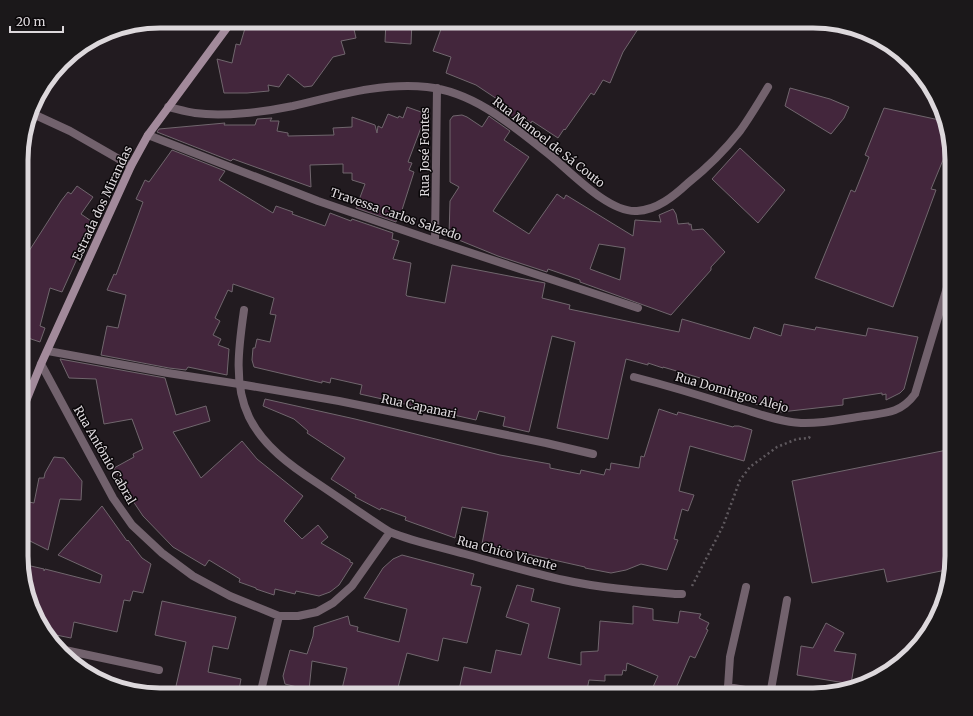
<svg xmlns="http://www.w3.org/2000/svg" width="973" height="716" font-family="Merriweather,serif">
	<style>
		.building { fill: #43263c; stroke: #70666d; fill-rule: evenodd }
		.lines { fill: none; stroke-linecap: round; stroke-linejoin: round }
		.path { stroke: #5f595e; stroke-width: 2.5; stroke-dasharray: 2 3; stroke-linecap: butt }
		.lane { stroke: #72626d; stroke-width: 8 }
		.street { stroke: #72626d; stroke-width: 8 }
		.secondary { stroke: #a28a9b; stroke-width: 8 }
		.labels { text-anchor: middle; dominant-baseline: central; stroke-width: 3; stroke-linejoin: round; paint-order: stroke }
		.street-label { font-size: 12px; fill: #ddd8dc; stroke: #0a0709 }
		.rim { fill: none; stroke: #ddd8dc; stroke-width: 5 }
	</style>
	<rect width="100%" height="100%" fill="#221b20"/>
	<path class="building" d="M 264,21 L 352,21 L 356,38 L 341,41 L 345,54 L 333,57 L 312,86 L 304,87 L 288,74 L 279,87 L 268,85 L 269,91 L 247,93 L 224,93 L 217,59 L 232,63 L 236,44 L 240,45 L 246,25 L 263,29 Z
		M 386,21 L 412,21 L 411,44 L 385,42 Z
		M 444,21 L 629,21 L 640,26 L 623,52 L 610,83 L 603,80 L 594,95 L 591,93 L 565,130 L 564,129 L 558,138 L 532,121 L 531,123 L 521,116 L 517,122 L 495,107 L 500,101 L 476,85 L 446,73 L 451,57 L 433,51 Z
		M 790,88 L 830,99 L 849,107 L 844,118 L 831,134 L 785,106 Z
		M 407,107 L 424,113 L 422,125 L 408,162 L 412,163 L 409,170 L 414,172 L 401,213 L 399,212 L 396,222 L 356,208 L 365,184 L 352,180 L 352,173 L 343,173 L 343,164 L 310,165 L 311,187 L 233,159 L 231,161 L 157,132 L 159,129 L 225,123 L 224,125 L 255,125 L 257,119 L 272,118 L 270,121 L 279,121 L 277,131 L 288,133 L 288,136 L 334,135 L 333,128 L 352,127 L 352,117 L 375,125 L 377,133 L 378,126 L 382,128 L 388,114 L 398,118 L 399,116 L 403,118 Z
		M 884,108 L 944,121 L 950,143 L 931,189 L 936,190 L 893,307 L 815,278 L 851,190 L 855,192 L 869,157 L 865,155 Z
		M 462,115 L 467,117 L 482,127 L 489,116 L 490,117 L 510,131 L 504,140 L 529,157 L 493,211 L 529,234 L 557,194 L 564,199 L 566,195 L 633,236 L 635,220 L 661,222 L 659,215 L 673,209 L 676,214 L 678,224 L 689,223 L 689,225 L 691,224 L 692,230 L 703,229 L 725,252 L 711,267 L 711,270 L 671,315 L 580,282 L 580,280 L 548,269 L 547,272 L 498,256 L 449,236 L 450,201 L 459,187 L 450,182 L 450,120 L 453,116 ZM 599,244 L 625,248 L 620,280 L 590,269 Z
		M 740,148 L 785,190 L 758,223 L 712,179 Z
		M 172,150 L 225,171 L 219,180 L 273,213 L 276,206 L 293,212 L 292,214 L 325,226 L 330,213 L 351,221 L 352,219 L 393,233 L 392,239 L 399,241 L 393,259 L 411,263 L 406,295 L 407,296 L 445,303 L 452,265 L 545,283 L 542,298 L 570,305 L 569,309 L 679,332 L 682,319 L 750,339 L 754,327 L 781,336 L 784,324 L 815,330 L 816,327 L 866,336 L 868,328 L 918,337 L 904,389 L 900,393 L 886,400 L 886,394 L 882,395 L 882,393 L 843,399 L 843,405 L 781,412 L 753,403 L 755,397 L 723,388 L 721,394 L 705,389 L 707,380 L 663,367 L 663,368 L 648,363 L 648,365 L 626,359 L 608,439 L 557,428 L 575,342 L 552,336 L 529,432 L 503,426 L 505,417 L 479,411 L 476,420 L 360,394 L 362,385 L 331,378 L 330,383 L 322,381 L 322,383 L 254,367 L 252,360 L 253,348 L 255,348 L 257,339 L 270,342 L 276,315 L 270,314 L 274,298 L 233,284 L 232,292 L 228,290 L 215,318 L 220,321 L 213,335 L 221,339 L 218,345 L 229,349 L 227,375 L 188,367 L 186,370 L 169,368 L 101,355 L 107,326 L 118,328 L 126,295 L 107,290 L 114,274 L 116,275 L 143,202 L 136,199 L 145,180 L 149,182 Z
		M 77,186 L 93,197 L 81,214 L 94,223 L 80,247 L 76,261 L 62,292 L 50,288 L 40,326 L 45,328 L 40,342 L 22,336 L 22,262 L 61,201 L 68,192 L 71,194 Z
		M 60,359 L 165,378 L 176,415 L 206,406 L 210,421 L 173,432 L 201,478 L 242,441 L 257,459 L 303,496 L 284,521 L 302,539 L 318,525 L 328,537 L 321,543 L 350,560 L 350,562 L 353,563 L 339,585 L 330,592 L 319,596 L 296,591 L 295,594 L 275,589 L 274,595 L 256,589 L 256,588 L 239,582 L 240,579 L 209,560 L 205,566 L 173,547 L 143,516 L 127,492 L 114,468 L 134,457 L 133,454 L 143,449 L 132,419 L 104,424 L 96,379 L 69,378 Z
		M 265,399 L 355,419 L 500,455 L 550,464 L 550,468 L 580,474 L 581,470 L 604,475 L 606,469 L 610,470 L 611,463 L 639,468 L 641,456 L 644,457 L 659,409 L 677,415 L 678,412 L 733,427 L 734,426 L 739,426 L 752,430 L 744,461 L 690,446 L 679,491 L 694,495 L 688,511 L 682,509 L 674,539 L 678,540 L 667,570 L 641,564 L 626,570 L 611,573 L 585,568 L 585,567 L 482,544 L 488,512 L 462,507 L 455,538 L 405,520 L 406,517 L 381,508 L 380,510 L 355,497 L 356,495 L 331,479 L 345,458 L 307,433 L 308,431 L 294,419 L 263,406 Z
		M 952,449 L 951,569 L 887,582 L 884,569 L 812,583 L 792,481 Z
		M 54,457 L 64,458 L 82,481 L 81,500 L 60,499 L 48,550 L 22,537 L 22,516 L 27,518 L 29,502 L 34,503 L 39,478 L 44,478 L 45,473 Z
		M 102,506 L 127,541 L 128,540 L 142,558 L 151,564 L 143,593 L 133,591 L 130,601 L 124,600 L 117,632 L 74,622 L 71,638 L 46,633 L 40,625 L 22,574 L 22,564 L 44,569 L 44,571 L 45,569 L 100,583 L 102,575 L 58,555 Z
		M 402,555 L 474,574 L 471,585 L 481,587 L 467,643 L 443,638 L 438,661 L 407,653 L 396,695 L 345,695 L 346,690 L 342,689 L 347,668 L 312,661 L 309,690 L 285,684 L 283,676 L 290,650 L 307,654 L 313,636 L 314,627 L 348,616 L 350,625 L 358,627 L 357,631 L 399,642 L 407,609 L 364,598 L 383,568 L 393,559 Z
		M 517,585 L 534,589 L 531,601 L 560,608 L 548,658 L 581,665 L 581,652 L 598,651 L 600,621 L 633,624 L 633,606 L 653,609 L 653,620 L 678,623 L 680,611 L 701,614 L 699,618 L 709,623 L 706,629 L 708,630 L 695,658 L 690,656 L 673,695 L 653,687 L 658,676 L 627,663 L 626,671 L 623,670 L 622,675 L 605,675 L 605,681 L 589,680 L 586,695 L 483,695 L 459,690 L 464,667 L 491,673 L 496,650 L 521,655 L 529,624 L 506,617 Z
		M 162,601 L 236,617 L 228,649 L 213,646 L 208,672 L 241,679 L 238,695 L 174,695 L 186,642 L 155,635 Z
		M 826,623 L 844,633 L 834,651 L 856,654 L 851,684 L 797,675 L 801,646 L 813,648 Z"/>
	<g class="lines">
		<path class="path" d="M 692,586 L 723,526 L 740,480 L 750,467 L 777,447 L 797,439 L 809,438 L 810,436"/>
		<path class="lane" d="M 48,351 L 168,373 L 239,384
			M 726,695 L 728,687
			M 770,695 L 787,600"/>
		<path class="street" d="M 168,107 C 177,109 186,112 195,113 C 223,117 264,112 293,106 C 336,96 382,82 427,87 C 475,92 514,127 551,156 C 572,173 609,213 637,211 C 657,210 674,196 688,183 C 707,168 725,150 740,131 C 750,117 759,102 768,87
			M 31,113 L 70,131 L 131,166
			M 148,135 L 318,201 L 435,241 L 638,308
			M 435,241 L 437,88
			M 244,310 C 239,345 233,384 249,417 C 263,446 291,466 317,483 C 335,495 352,507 370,519 C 376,523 383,528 390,532 C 414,542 441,547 465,554 C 498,563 531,573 564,580 C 600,588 639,591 675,594 L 682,594
			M 41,364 L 113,498 L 132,525 L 162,553 L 193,576 L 230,596 L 279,616 L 298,616 L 317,612 L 333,603 L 352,586 L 390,532
			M 634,377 C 669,386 702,396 736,407 C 757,413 779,422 801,423 C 822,424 843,419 864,416 C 886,413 901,413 915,394 L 952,271
			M 239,384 L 339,401 L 546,443 L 593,454
			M 746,587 L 730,657 L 728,687 L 745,690 L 755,695
			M 60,649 L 159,670
			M 260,695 L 279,616"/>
		<path class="secondary" d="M 22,411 L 41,364 L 131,166 L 148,135 L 232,21"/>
	</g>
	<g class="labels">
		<g class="street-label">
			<text transform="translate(549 142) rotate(38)">Rua Manoel de Sá Couto</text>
			<text transform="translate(424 152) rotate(-90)">Rua José Fontes</text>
			<text transform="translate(102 203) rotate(-65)">Estrada dos Mirandas</text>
			<text transform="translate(396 214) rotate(19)">Travessa Carlos Salzedo</text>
			<text transform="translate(732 392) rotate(16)">Rua Domingos Alejo</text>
			<text transform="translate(419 406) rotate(12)">Rua Capanari</text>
			<text transform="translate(105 455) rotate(60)">Rua Antônio Cabral</text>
			<text transform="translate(507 553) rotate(15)">Rua Chico Vicente</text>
		</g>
	</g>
	<path d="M0 0H973V716H0ZM160 28H813A132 132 0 0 1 945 160V556A132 132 0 0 1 813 688H160A132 132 0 0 1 28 556V160A132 132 0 0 1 160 28Z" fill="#1b181a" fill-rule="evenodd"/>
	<path class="rim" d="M160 28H813A132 132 0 0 1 945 160V556A132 132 0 0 1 813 688H160A132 132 0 0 1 28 556V160A132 132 0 0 1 160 28Z"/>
	<path d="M10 26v6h53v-6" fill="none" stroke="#ddd8dc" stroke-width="2"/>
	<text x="16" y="26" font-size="12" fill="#ddd8dc" stroke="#0a0709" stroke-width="3" paint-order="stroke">20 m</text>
</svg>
